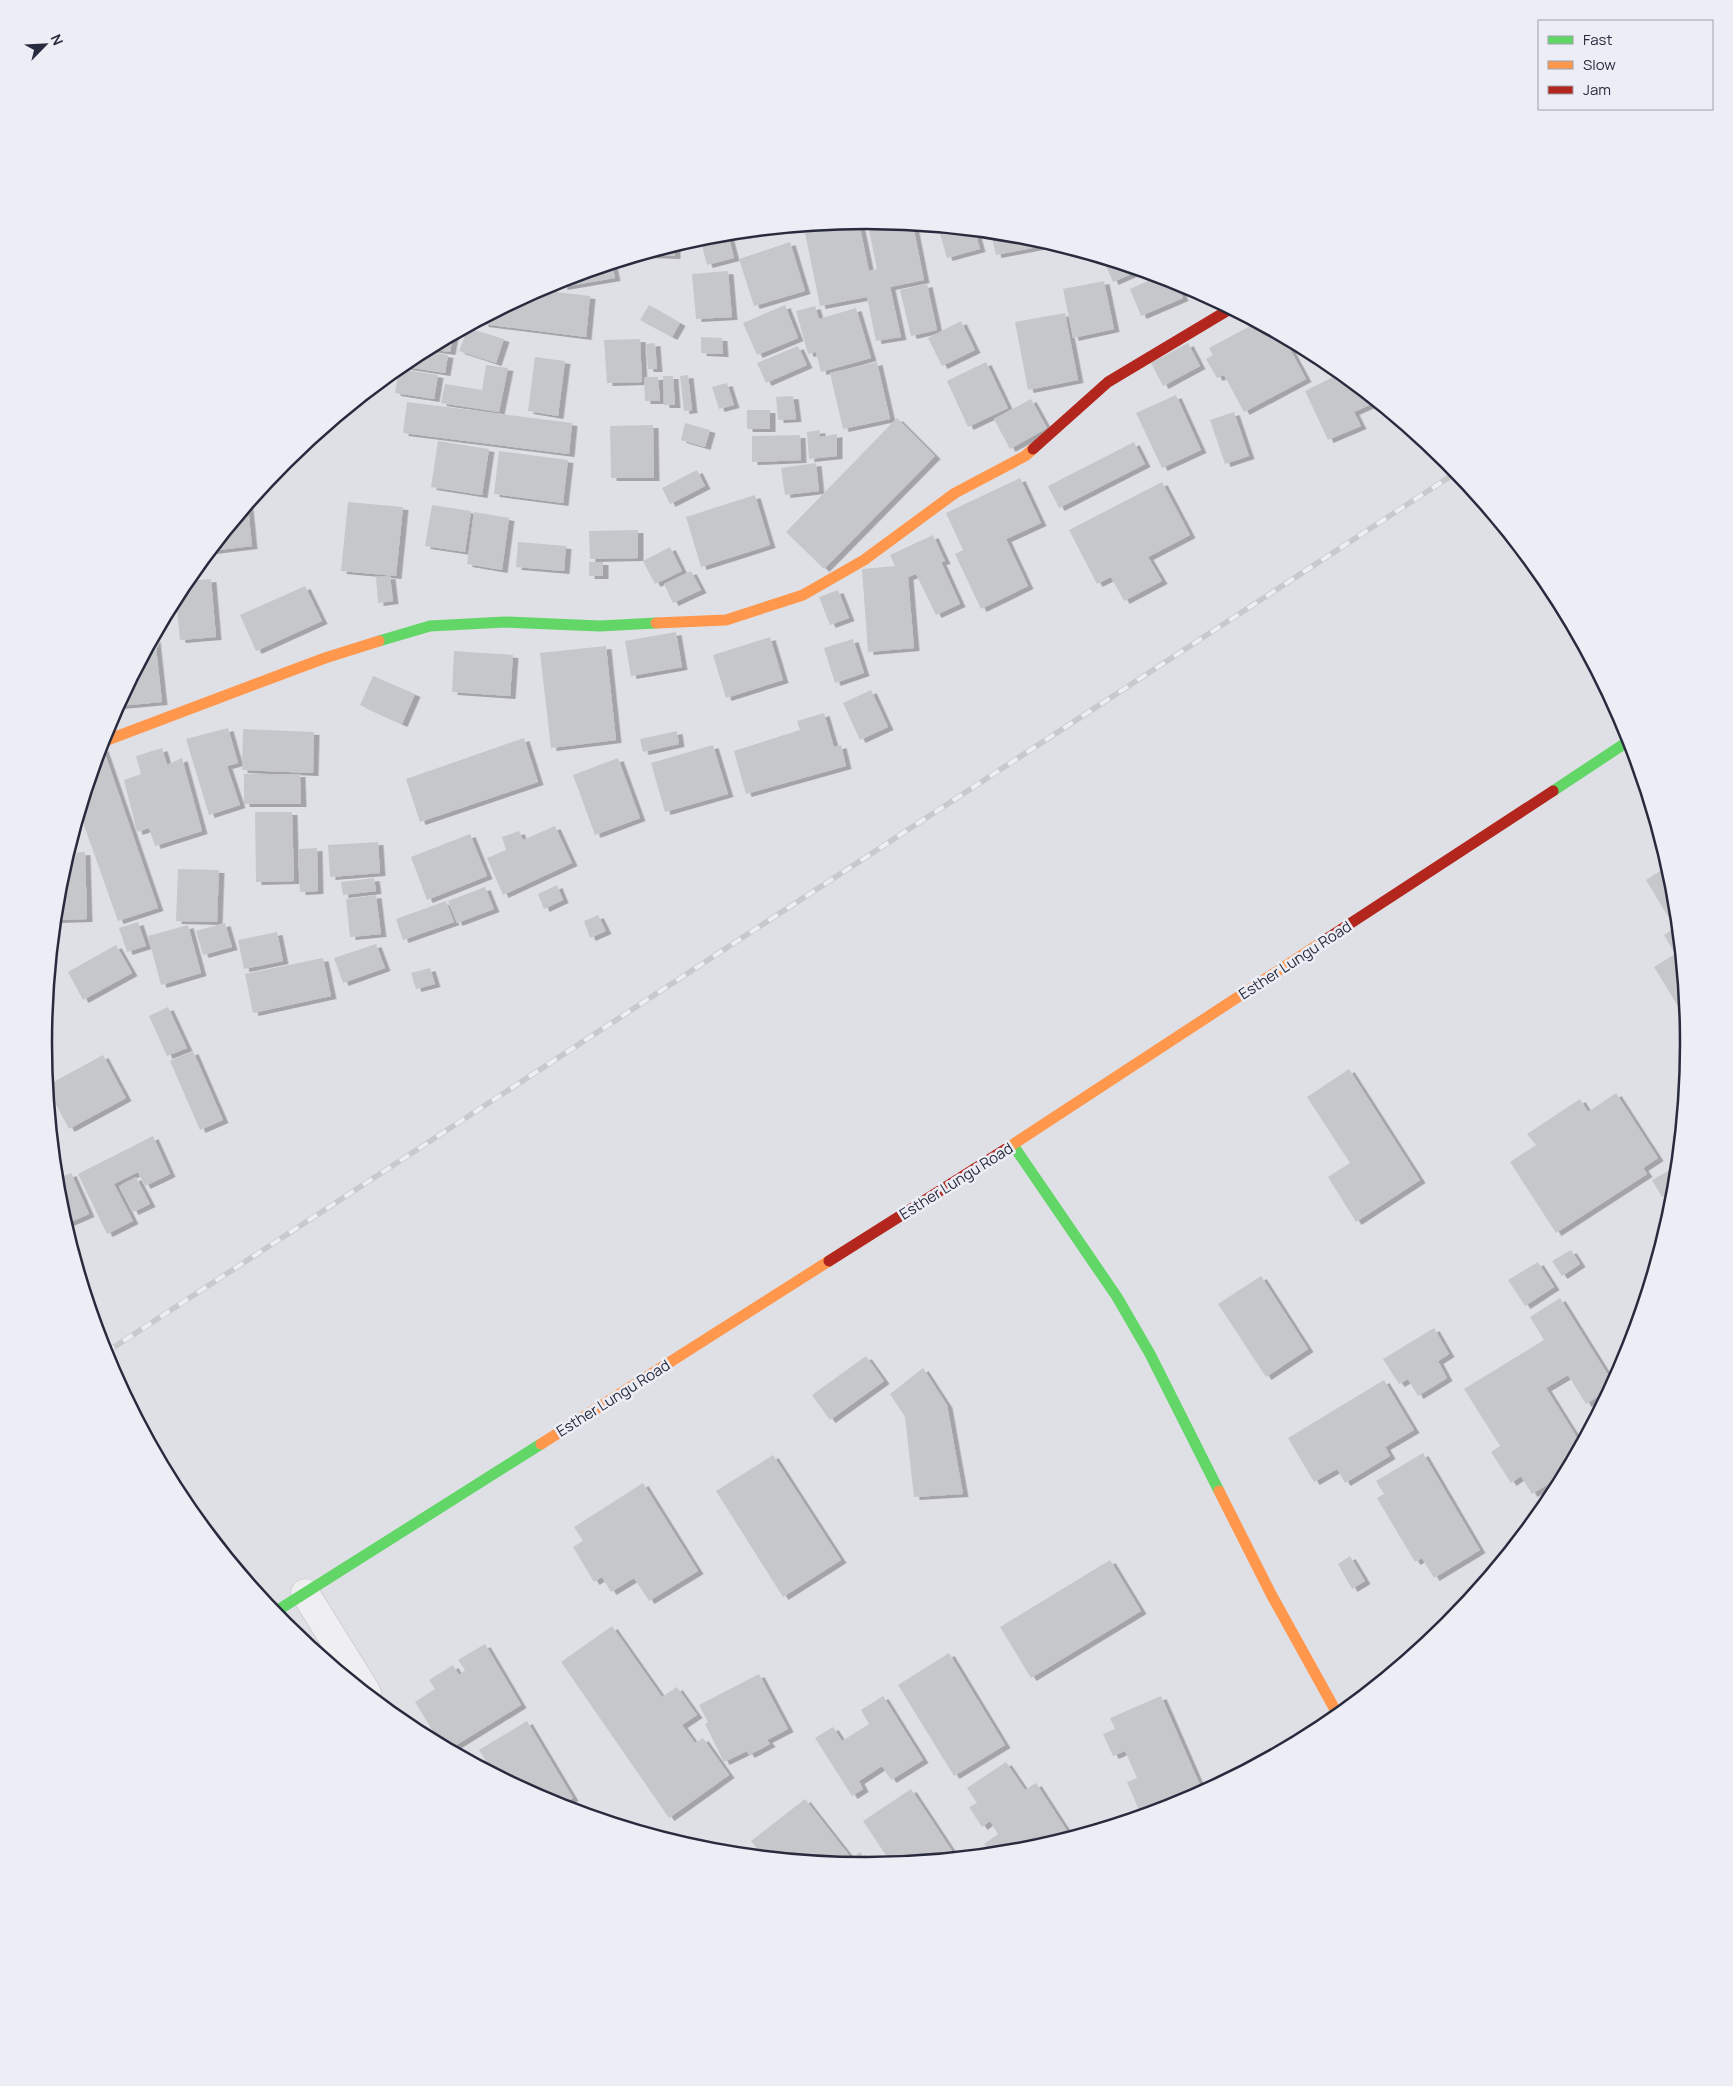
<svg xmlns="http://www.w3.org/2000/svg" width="1733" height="2086" font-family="Manrope,sans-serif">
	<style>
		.building { fill: #c5c7cb; filter: url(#shadow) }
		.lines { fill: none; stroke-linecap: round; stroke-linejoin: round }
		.street-casing { stroke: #bebec3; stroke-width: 29 }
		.street { stroke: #efeff1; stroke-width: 28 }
		.fast { stroke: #63d668; stroke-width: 11 }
		.slow { stroke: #ff974d; stroke-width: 11 }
		.jam { stroke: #b3261e; stroke-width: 11 }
		.rail-casing { stroke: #c8c9cd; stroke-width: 5.5 }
		.rail { stroke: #edeef5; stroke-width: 4; stroke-dasharray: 11; stroke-linecap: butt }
		.labels { text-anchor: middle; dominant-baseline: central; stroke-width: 5; stroke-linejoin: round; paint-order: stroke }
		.street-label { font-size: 15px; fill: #272b3d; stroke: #edeef5 }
		.rim { fill: none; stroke: #272b3d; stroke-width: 2.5 }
	</style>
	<defs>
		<filter id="shadow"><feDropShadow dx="5.5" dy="3" stdDeviation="0" flood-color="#0004"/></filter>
	</defs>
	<rect width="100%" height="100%" fill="#dfe0e5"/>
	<path class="building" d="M 867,220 L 913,225 L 924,280 L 890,287 L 901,337 L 876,341 L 867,297 L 820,306 L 805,233 L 859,223 L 869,271 L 877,269 Z
		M 938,227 L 975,231 L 980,249 L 947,258 Z
		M 991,233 L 1027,236 L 1042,241 L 1043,246 L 996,255 Z
		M 728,234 L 734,258 L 707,265 L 700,238 Z
		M 790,242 L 805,291 L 754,306 L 739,259 Z
		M 675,246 L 675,256 L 644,255 Z
		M 1103,259 L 1140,270 L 1113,282 Z
		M 612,264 L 615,278 L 562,287 L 561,280 Z
		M 728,271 L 732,317 L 696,319 L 692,274 Z
		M 1159,276 L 1176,281 L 1183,298 L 1141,316 L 1130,289 Z
		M 1104,281 L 1114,329 L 1073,338 L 1063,289 Z
		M 927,284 L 937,330 L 911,336 L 900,290 Z
		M 539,290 L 590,296 L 586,337 L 483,324 L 483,319 Z
		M 649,305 L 680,323 L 672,337 L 640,320 Z
		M 785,305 L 798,338 L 757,355 L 743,323 Z
		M 815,306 L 819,319 L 856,308 L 871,358 L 821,372 L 816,352 L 808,354 L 796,311 Z
		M 1065,313 L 1078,380 L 1028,390 L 1015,322 Z
		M 961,321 L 975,350 L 942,366 L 928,338 Z
		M 1256,323 L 1284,338 L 1306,379 L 1244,412 L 1224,375 L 1217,378 L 1206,359 L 1213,355 L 1209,348 Z
		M 468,328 L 504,339 L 496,363 L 459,351 Z
		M 453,336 L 450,352 L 428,349 Z
		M 701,337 L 722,338 L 723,354 L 701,353 Z
		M 640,339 L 642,382 L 607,383 L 604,340 Z
		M 655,343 L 657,369 L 648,369 L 646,344 Z
		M 1188,343 L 1200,366 L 1163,386 L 1151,363 Z
		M 798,346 L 807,365 L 766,383 L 757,363 Z
		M 424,351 L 448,355 L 445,373 L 400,366 Z
		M 535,357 L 565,361 L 558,416 L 528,411 Z
		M 877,362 L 890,419 L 843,429 L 830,373 Z
		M 986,362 L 1008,408 L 968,427 L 947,381 Z
		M 486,365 L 508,368 L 499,412 L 441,403 L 445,384 L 482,390 Z
		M 399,369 L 438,375 L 434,399 L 395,393 Z
		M 688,375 L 692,410 L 684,411 L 680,376 Z
		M 1337,375 L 1340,381 L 1347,378 L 1376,402 L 1354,412 L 1361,426 L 1328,440 L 1305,391 Z
		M 663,376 L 673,376 L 675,405 L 664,405 Z
		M 644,377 L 658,377 L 660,401 L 645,401 Z
		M 727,383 L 734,405 L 719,409 L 712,387 Z
		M 1176,395 L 1201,450 L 1162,468 L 1136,413 Z
		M 793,396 L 796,419 L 778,420 L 776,397 Z
		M 1031,399 L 1047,428 L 1010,449 L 994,419 Z
		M 407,402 L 572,423 L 569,454 L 403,433 Z
		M 747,410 L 770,410 L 770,429 L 747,429 Z
		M 1234,412 L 1249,456 L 1225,464 L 1210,420 Z
		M 897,418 L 935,456 L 824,569 L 786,532 Z
		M 685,423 L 710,430 L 705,447 L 681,440 Z
		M 653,425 L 654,478 L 611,478 L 610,426 Z
		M 820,430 L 820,437 L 837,434 L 837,456 L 809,459 L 807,432 Z
		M 800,435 L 801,460 L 752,462 L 752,436 Z
		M 438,441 L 489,449 L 482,495 L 431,487 Z
		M 1134,442 L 1145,464 L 1059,508 L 1048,486 Z
		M 499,451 L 568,460 L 563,503 L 494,494 Z
		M 816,463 L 819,491 L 785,495 L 781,468 Z
		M 697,470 L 705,486 L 670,504 L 662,488 Z
		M 1020,478 L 1041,523 L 1006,539 L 1028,586 L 981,609 L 955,554 L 963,550 L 946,513 Z
		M 1162,482 L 1190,535 L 1148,557 L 1162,581 L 1124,601 L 1111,577 L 1097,584 L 1069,530 Z
		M 755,495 L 770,545 L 701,567 L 686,517 Z
		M 348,502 L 403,507 L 396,576 L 341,571 Z
		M 432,505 L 471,511 L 465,552 L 425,546 Z
		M 248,506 L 252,546 L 211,551 L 233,524 Z
		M 474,512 L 509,518 L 502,570 L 467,564 Z
		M 638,530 L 638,558 L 590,559 L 589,531 Z
		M 933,535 L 945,561 L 941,562 L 960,604 L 936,615 L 916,574 L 908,577 L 914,648 L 868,652 L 862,569 L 895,566 L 890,555 Z
		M 518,542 L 566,546 L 564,571 L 516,567 Z
		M 670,547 L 682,571 L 655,584 L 643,561 Z
		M 589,562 L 603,562 L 603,576 L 589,576 Z
		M 691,571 L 701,590 L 673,603 L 664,584 Z
		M 390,576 L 393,601 L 378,603 L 376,577 Z
		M 211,579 L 216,637 L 180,640 L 176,598 L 186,581 Z
		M 305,586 L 322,621 L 256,651 L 240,615 Z
		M 838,590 L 849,618 L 830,625 L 819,597 Z
		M 676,632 L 682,667 L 631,676 L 625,641 Z
		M 770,637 L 783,680 L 726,698 L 713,655 Z
		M 155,638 L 162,702 L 118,706 Z
		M 853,639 L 864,673 L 835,683 L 824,648 Z
		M 606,646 L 616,740 L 551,748 L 540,653 Z
		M 454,651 L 513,655 L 510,696 L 452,692 Z
		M 373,676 L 415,694 L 402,724 L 360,705 Z
		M 871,690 L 888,727 L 860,740 L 843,703 Z
		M 824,713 L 834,747 L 841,745 L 846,766 L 746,794 L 734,751 L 800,730 L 797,721 Z
		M 228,728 L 238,763 L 227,766 L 240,805 L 209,815 L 186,739 Z
		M 243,729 L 314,732 L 313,773 L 242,770 Z
		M 677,731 L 679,744 L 643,752 L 640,739 Z
		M 524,738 L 538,782 L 420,822 L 406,779 Z
		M 713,745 L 728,794 L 665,812 L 651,763 Z
		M 103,748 L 158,908 L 118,921 L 80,814 L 100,750 Z
		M 162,748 L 167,765 L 182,758 L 202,831 L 155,846 L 149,828 L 137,832 L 124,780 L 141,774 L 136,756 Z
		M 618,758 L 640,818 L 595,835 L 573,775 Z
		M 244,774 L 300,774 L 301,804 L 244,804 Z
		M 255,812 L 292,812 L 294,881 L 256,882 Z
		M 555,826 L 572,863 L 503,895 L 487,858 L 506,850 L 502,837 L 519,831 L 523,840 Z
		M 470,834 L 487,876 L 427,900 L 411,857 Z
		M 378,842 L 380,873 L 330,877 L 328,845 Z
		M 317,848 L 318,891 L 300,892 L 298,849 Z
		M 85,852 L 87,919 L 56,920 L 60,882 L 69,853 Z
		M 1668,866 L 1673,883 L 1687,1021 L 1654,967 L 1675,954 L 1664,935 L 1675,928 L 1646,880 Z
		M 178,869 L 219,870 L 217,922 L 176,921 Z
		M 374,878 L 376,891 L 343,895 L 341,882 Z
		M 557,885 L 563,900 L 544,909 L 538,894 Z
		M 485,887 L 494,909 L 457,923 L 448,901 Z
		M 376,895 L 381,934 L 350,937 L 346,899 Z
		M 446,901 L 454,922 L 403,940 L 396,919 Z
		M 598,915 L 606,931 L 590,938 L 584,921 Z
		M 138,922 L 146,946 L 127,952 L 119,928 Z
		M 225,923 L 232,947 L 203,955 L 196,931 Z
		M 188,925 L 201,973 L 161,985 L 148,936 Z
		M 277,932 L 283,961 L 244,969 L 238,940 Z
		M 376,944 L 385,968 L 343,983 L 334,958 Z
		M 116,945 L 132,973 L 83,1000 L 68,972 Z
		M 323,958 L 331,996 L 253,1013 L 245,974 Z
		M 430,968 L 435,984 L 416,989 L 411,973 Z
		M 168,1007 L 187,1048 L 167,1056 L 149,1016 Z
		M 1689,1037 L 1689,1043 L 1688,1052 L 1682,1041 Z
		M 193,1051 L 223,1120 L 200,1130 L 170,1061 Z
		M 103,1055 L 126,1098 L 69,1129 L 48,1090 L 48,1085 Z
		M 1349,1069 L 1420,1180 L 1356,1222 L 1328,1177 L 1350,1163 L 1307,1097 Z
		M 1616,1093 L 1658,1158 L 1643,1168 L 1647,1174 L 1556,1233 L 1510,1162 L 1536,1145 L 1527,1134 L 1580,1099 L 1588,1112 Z
		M 1680,1132 L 1679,1148 L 1672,1137 Z
		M 153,1136 L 170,1174 L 145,1186 L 138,1172 L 114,1184 L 133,1221 L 107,1234 L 78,1174 Z
		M 1677,1166 L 1674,1195 L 1673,1192 L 1662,1197 L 1652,1180 Z
		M 71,1173 L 89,1214 L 66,1224 L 60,1203 L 57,1179 Z
		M 136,1177 L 150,1204 L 133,1212 L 119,1186 Z
		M 1571,1250 L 1580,1264 L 1562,1276 L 1552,1261 Z
		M 1538,1262 L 1554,1287 L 1525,1306 L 1508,1280 Z
		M 1261,1276 L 1308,1349 L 1266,1377 L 1218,1304 Z
		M 1560,1298 L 1613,1383 L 1611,1388 L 1586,1404 L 1568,1375 L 1546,1388 L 1581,1444 L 1555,1491 L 1550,1483 L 1532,1494 L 1521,1476 L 1511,1483 L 1491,1452 L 1500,1446 L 1464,1389 L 1544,1340 L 1530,1317 Z
		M 1434,1328 L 1449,1354 L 1438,1361 L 1447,1378 L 1418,1396 L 1408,1379 L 1399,1384 L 1383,1359 Z
		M 866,1356 L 884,1381 L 830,1420 L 812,1395 Z
		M 923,1368 L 947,1405 L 963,1494 L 914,1497 L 905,1417 L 890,1394 Z
		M 1384,1380 L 1414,1430 L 1385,1447 L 1390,1456 L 1345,1483 L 1337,1469 L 1314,1482 L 1288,1438 Z
		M 1423,1453 L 1480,1550 L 1434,1578 L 1422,1558 L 1415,1562 L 1377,1498 L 1384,1494 L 1376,1481 Z
		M 773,1455 L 841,1560 L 783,1597 L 716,1491 Z
		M 643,1483 L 698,1571 L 649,1601 L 634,1578 L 611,1592 L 602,1577 L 594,1582 L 573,1547 L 583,1541 L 574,1527 Z
		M 1350,1556 L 1365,1581 L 1352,1589 L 1338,1564 Z
		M 1110,1560 L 1141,1611 L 1031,1678 L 1000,1627 Z
		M 612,1626 L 662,1697 L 677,1687 L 697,1715 L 682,1725 L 695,1743 L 703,1738 L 729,1775 L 669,1818 L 561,1662 Z
		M 485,1644 L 521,1705 L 450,1749 L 440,1743 L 415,1702 L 435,1689 L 429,1680 L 453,1665 L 459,1675 L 465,1670 L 458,1660 Z
		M 949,1653 L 1005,1745 L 954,1776 L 898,1685 Z
		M 759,1674 L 788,1729 L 767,1740 L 770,1744 L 749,1755 L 747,1751 L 724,1762 L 705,1724 L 708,1722 L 699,1705 Z
		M 883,1696 L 923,1760 L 891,1780 L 882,1766 L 859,1781 L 863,1789 L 852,1796 L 815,1738 L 833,1727 L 842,1741 L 869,1724 L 861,1710 Z
		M 1161,1696 L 1203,1792 L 1181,1803 L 1154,1811 L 1151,1805 L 1139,1810 L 1127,1782 L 1137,1778 L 1125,1751 L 1113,1756 L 1103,1734 L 1115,1729 L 1110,1718 Z
		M 527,1721 L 573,1798 L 560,1806 L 551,1803 L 492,1771 L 479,1750 Z
		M 1006,1762 L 1025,1790 L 1036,1783 L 1071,1837 L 1027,1850 L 991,1854 L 984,1844 L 998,1834 L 990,1821 L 982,1827 L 969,1807 L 977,1803 L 967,1788 Z
		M 911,1789 L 956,1857 L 891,1863 L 863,1821 Z
		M 805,1799 L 852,1859 L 860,1852 L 870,1865 L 763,1856 L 751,1841 Z"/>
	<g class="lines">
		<defs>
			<path id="street" d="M 305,1593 L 367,1693"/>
		</defs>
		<use href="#street" class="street-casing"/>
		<use href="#street" class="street"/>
		<path class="fast" d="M 379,641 L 430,626 L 505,622 L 600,626 L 656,623
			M 1553,791 L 1630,740
			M 1013,1145 L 1117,1297 L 1150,1354 L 1219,1491
			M 275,1612 L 541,1444"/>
		<path class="slow" d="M 656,623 L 726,620 L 803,595 L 864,560 L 955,493 L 1025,456 L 1033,449
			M 102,742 L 325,658 L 379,641
			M 1006,1149 L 1328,938
			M 541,1444 L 829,1261
			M 1219,1491 L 1271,1594 L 1338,1715"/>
		<path class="jam" d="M 1033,449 L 1108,382 L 1230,309
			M 1328,938 L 1553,791
			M 829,1261 L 1006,1149"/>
		<defs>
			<path id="rail" d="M 105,1353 L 1457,472"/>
		</defs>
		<use href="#rail" class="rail-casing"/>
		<use href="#rail" class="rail"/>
	</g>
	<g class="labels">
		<g class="street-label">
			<text transform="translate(1295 960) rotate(-33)">Esther Lungu Road</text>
			<text transform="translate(956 1181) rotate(-32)">Esther Lungu Road</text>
			<text transform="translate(613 1398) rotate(-32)">Esther Lungu Road</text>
		</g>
	</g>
	<path d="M0 0H1733V2086H0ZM52 1043a814 814 0 1 1 1628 0a814 814 0 1 1-1628 0Z" fill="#edeef5" fill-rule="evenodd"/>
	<path class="rim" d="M52 1043a814 814 0 1 1 1628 0a814 814 0 1 1-1628 0Z"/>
	<rect x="1538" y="20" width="175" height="90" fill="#edeef5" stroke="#9ea0ab"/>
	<rect x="1548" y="36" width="25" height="8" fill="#63d668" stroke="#9ea0ab"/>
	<text x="1583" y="45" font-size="15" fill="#272b3d">Fast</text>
	<rect x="1548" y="61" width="25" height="8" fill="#ff974d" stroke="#9ea0ab"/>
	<text x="1583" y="70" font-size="15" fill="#272b3d">Slow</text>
	<rect x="1548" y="86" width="25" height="8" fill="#b3261e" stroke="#9ea0ab"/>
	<text x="1583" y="95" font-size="15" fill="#272b3d">Jam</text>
	<g transform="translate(45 45) rotate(66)" stroke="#edeef5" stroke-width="4" paint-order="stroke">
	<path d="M0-4L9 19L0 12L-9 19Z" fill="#272b3d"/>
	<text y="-8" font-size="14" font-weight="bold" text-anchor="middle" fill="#272b3d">N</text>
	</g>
</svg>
